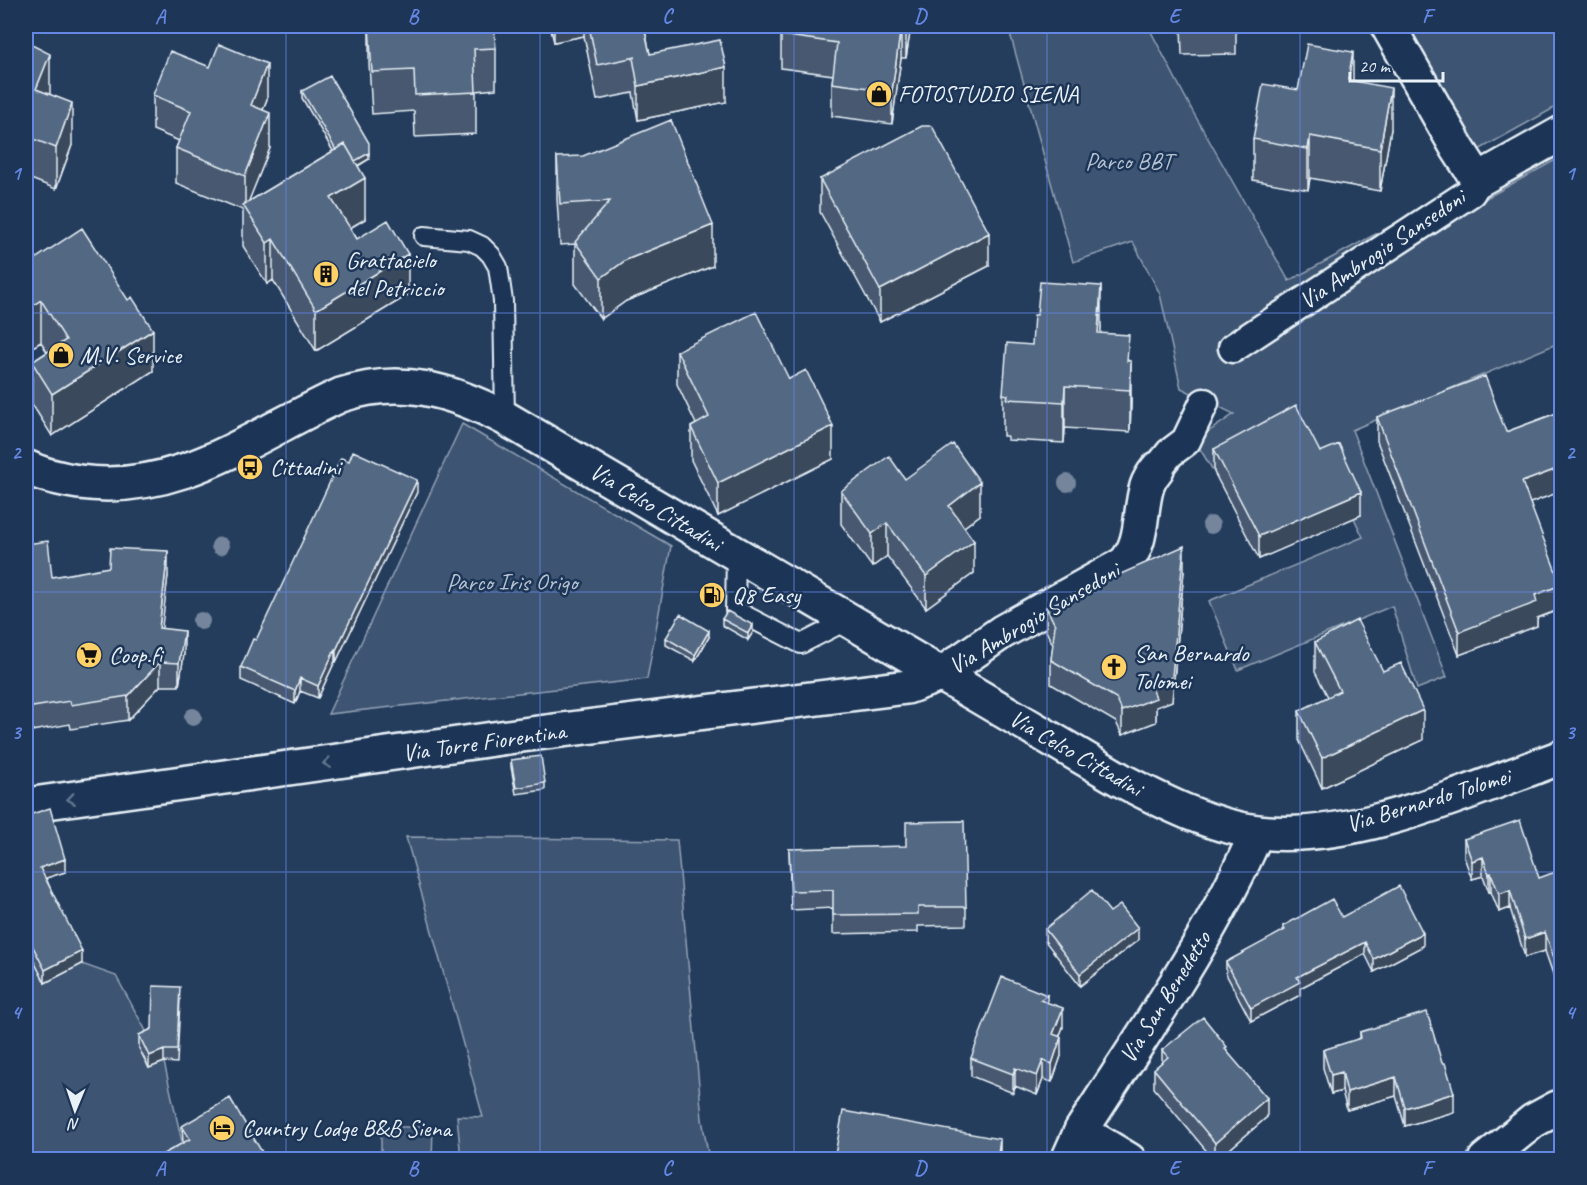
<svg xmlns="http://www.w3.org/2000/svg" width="1587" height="1185" font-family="Caveat,sans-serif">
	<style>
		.green { fill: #3e5472; stroke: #93a2b5; stroke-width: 1.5 }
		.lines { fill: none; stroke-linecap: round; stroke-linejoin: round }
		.service-casing { stroke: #e8f1f8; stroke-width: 22 }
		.pedestrian-casing { stroke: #e8f1f8; stroke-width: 33 }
		.minor-casing { stroke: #e8f1f8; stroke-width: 38 }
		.tertiary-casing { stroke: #e8f1f8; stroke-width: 38 }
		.service { stroke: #1d3557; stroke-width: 18 }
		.pedestrian { stroke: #1d3557; stroke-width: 28 }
		.minor { stroke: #1d3557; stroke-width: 33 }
		.tertiary { stroke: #1d3557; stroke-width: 33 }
		.tree { fill: #74869c }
		.wall { fill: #475970; stroke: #e8f1f8; stroke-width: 1.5 }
		.shaded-wall { fill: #3a485b; stroke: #e8f1f8; stroke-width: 1.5 }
		.building { fill: #536782; stroke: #e8f1f8; stroke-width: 1.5 }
		.oneway { stroke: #64778f }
		.grid { fill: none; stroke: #6487e3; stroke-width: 1.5; stroke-opacity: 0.55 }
		.labels { text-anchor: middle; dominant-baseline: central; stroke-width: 5; stroke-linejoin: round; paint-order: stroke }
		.poi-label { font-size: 24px; fill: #e8f1f8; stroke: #1d3557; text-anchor: start }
		.park-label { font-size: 24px; fill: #b5c2d0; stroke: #1d3557 }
		.street-label { font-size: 24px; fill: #e8f1f8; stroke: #1d3557 }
		.neatline { fill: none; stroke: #6487e3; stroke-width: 2 }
		.grid-label { font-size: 20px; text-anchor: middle; font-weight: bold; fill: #6487e3 }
	</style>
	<rect width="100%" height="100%" fill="#253d5d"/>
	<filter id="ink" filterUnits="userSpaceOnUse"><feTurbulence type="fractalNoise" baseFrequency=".0167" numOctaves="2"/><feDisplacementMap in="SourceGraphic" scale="12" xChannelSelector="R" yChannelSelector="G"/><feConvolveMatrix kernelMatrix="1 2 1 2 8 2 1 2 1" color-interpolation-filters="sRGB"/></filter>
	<g filter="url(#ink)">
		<path class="green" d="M 1008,26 L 1148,26 L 1193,112 L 1289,281 L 1453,192 L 1463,211 L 1561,157 L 1561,342 L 1352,430 L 1447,677 L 1417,689 L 1392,606 L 1238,670 L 1209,601 L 1363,537 L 1354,518 L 1360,515 L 1320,476 L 1296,429 L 1214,472 L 1195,441 L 1234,414 L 1181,388 L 1160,294 L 1133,242 L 1073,262 Z
			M 1408,26 L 1561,26 L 1561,104 L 1477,151 Z
			M 462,424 L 671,546 L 647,679 L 328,714 Z
			M 406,837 L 677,840 L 702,1119 L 709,1159 L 461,1159 L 457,1116 L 483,1117 Z
			M 26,945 L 45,983 L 82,964 L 116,976 L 152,1042 L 139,1048 L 149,1068 L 164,1062 L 182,1142 L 190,1155 L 182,1160 L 26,1159 Z
			M 381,1127 L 433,1127 L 432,1159 L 381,1159 Z"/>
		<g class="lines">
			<defs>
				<path id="service" d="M 424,236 L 469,240 L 482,246 L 491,255 L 498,267 L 503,301 L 505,418
					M 736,555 L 735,610 L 801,644 L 848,620"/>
				<path id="pedestrian" d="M 1233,348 L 1471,192 L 1478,180
					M 1157,469 L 1170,453 L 1186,441 L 1204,403"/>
				<path id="minor" d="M 1388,26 L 1458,149 L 1478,180 L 1562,133
					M 26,805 L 522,735 L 907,687 L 940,675 L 1002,632 L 1124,564 C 1144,544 1139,511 1147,486 C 1149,480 1153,474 1157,469
					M 1081,1131 L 1129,1160
					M 1068,1160 L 1081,1131 C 1143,1034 1211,938 1257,832
					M 1485,1160 L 1533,1121 L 1557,1108"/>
				<path id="tertiary" d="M 26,467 C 42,475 60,479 79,482 C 180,496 254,434 341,395 C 401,375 451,390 505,418 L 1121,780 C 1163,802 1210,826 1258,832 C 1356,843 1470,790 1562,757"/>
			</defs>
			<use href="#service" class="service-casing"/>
			<use href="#pedestrian" class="pedestrian-casing"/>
			<use href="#minor" class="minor-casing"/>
			<use href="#tertiary" class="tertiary-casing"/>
			<use href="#service" class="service"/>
			<use href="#pedestrian" class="pedestrian"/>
			<use href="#minor" class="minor"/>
			<use href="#tertiary" class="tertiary"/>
		</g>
		<g class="tree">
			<circle cx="1067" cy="483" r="9"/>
			<circle cx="1211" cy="525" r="9"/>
			<circle cx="220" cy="546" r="9"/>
			<circle cx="201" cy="621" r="9"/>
			<circle cx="193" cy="717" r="9"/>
		</g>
		<path class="wall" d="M 369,26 L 496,48 L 496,89 L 476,91 L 476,134 L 415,137 L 414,111 L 372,114 L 369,63 Z
			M 550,26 L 647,26 L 644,26 L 650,54 L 726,102 L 638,120 L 633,93 L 597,100 L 584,36 L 554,42 Z
			M 782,26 L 911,26 L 906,58 L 901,58 L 892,124 L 832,116 L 832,83 L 833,75 L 781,68 L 781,35 Z
			M 1181,26 L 1236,26 L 1236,54 L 1182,55 Z
			M 26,42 L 72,145 L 56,189 L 26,177 Z
			M 1353,81 L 1391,129 L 1380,191 L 1310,178 L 1308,190 L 1253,180 L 1253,139 L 1298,90 Z
			M 302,91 L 369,159 L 358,166 L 365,219 L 350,228 L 357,239 L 408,295 L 316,351 L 273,280 L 267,284 L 243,246 L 243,210 L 176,183 L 176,148 L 179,141 L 153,130 L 153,95 L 267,99 L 263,110 L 270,148 L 248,202 L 333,151 L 302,98 Z
			M 557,157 L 713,266 L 626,301 L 601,319 L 575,284 L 575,244 L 560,245 L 557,199 Z
			M 820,179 L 989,266 L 880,322 L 820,212 Z
			M 26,265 L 153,371 L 52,436 L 32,404 L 32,362 L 47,352 L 41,342 L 26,351 Z
			M 1101,327 L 1100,333 L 1129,361 L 1131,402 L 1130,432 L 1065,428 L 1064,443 L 1007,440 L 1007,436 L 1003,436 L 1003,394 L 1032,345 Z
			M 677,351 L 789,379 L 833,459 L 718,516 L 691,460 L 691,427 L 696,424 L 677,384 Z
			M 1562,411 L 1562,491 L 1530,503 L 1561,609 L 1537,618 L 1537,626 L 1459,655 L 1377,441 L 1377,417 L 1506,432 Z
			M 1214,449 L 1320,452 L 1361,515 L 1259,559 L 1214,472 Z
			M 905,479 L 980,515 L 964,527 L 974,573 L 926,608 L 887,556 L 872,567 L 841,524 L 841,491 Z
			M 417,492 L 336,662 L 335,661 L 318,698 L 300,691 L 295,704 L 241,680 L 241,667 L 256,640 Z
			M 26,544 L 52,577 L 168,575 L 161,628 L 184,654 L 179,686 L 160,686 L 128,720 L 71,729 L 70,724 L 26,732 Z
			M 1184,570 L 1172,701 L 1156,707 L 1156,722 L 1122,735 L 1116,722 L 1051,684 L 1051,660 L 1053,645 L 1046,631 L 1046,607 Z
			M 722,619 L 753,632 L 748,640 L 722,625 Z
			M 709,637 L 695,661 L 666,645 L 666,638 Z
			M 1315,642 L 1423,740 L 1322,788 L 1299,740 L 1299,711 L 1328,697 L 1315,672 Z
			M 511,760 L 545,783 L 545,790 L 516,794 L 511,767 Z
			M 26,816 L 65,872 L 46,878 L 82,964 L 45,983 L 26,945 Z
			M 1464,839 L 1539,878 L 1562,881 L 1562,1000 L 1545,951 L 1525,957 L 1510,908 L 1499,912 L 1491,892 L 1489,892 L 1483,876 L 1472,879 L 1464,857 Z
			M 789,849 L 966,907 L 966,925 L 918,926 L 918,932 L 833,934 L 833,908 L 791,910 Z
			M 1342,917 L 1423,946 L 1374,972 L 1365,954 L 1300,988 L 1300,995 L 1251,1021 L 1226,974 L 1226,962 L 1283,932 L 1283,926 Z
			M 1045,929 L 1138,940 L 1080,986 L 1045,941 Z
			M 180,1000 L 177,1063 L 164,1062 L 149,1068 L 139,1048 L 139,1035 L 152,1029 Z
			M 1047,1002 L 1063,1027 L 1059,1037 L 1061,1056 L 1052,1082 L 1043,1079 L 1037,1095 L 1015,1086 L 1013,1093 L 971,1076 L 971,1058 Z
			M 1360,1032 L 1454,1112 L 1405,1126 L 1396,1096 L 1347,1110 L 1342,1091 L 1331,1094 L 1323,1068 L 1323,1050 L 1360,1039 Z
			M 1162,1050 L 1227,1051 L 1267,1117 L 1217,1160 L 1214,1160 L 1154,1088 L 1154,1069 L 1162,1062 Z
			M 182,1126 L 266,1159 L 153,1160 L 183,1143 Z"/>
		<path class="shaded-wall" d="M 554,26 L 584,26 L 584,36 L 554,42 Z
			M 901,26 L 901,58 L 892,124 L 892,91 Z
			M 906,26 L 911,26 L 906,58 Z
			M 1353,52 L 1353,94 L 1348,80 Z
			M 50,54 L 50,95 L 36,89 Z
			M 267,64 L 267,99 L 251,140 L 251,105 Z
			M 726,67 L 726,102 L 638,120 L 638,86 Z
			M 1391,88 L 1391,129 L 1380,191 L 1380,149 Z
			M 72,103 L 72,145 L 56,189 L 56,148 Z
			M 270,113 L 270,148 L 246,208 L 245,207 L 245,176 Z
			M 1310,136 L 1310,178 L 1308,190 L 1308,149 Z
			M 369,153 L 369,159 L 345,173 L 345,166 Z
			M 365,178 L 365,219 L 331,239 L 331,198 Z
			M 713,225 L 713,266 L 626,301 L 601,319 L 601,278 L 626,260 Z
			M 989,233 L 989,266 L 880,322 L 880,290 Z
			M 273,239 L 273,280 L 267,284 L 267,243 Z
			M 408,254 L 408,295 L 316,351 L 316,310 Z
			M 1101,286 L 1101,327 L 1098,375 L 1098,333 Z
			M 41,300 L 41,342 L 26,351 L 26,310 Z
			M 153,330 L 153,371 L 52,436 L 52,394 Z
			M 1131,361 L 1131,402 L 1130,432 L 1130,390 Z
			M 1065,386 L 1065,428 L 1064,443 L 1064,402 Z
			M 833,426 L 833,459 L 718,516 L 718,483 Z
			M 1562,467 L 1562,491 L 1522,506 L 1522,482 Z
			M 417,480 L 417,492 L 336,662 L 336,650 Z
			M 980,482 L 980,515 L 949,538 L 949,506 Z
			M 1361,492 L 1361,515 L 1259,559 L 1259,536 Z
			M 887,523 L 887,556 L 872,567 L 872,534 Z
			M 974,541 L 974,573 L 926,608 L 926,576 Z
			M 1184,546 L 1184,570 L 1172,701 L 1156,707 L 1156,722 L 1122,735 L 1122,711 L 1151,685 Z
			M 168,551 L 168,575 L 159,652 L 159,628 Z
			M 1561,585 L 1561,609 L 1537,618 L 1537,626 L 1459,655 L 1459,632 L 1535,595 Z
			M 753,625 L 753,632 L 748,640 L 748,633 Z
			M 184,631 L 184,654 L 179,686 L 179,663 Z
			M 709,631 L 709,637 L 695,661 L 695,655 Z
			M 335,649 L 335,661 L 318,698 L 318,686 Z
			M 160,662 L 160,686 L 128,720 L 128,696 Z
			M 300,678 L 300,691 L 295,704 L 295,691 Z
			M 1423,710 L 1423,740 L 1322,788 L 1322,758 Z
			M 1483,857 L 1483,876 L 1472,879 L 1472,861 Z
			M 65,859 L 65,872 L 40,880 L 40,868 Z
			M 1491,873 L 1491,892 L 1489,892 L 1489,874 Z
			M 1510,890 L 1510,908 L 1499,912 L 1499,894 Z
			M 1138,928 L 1138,940 L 1080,986 L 1080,974 Z
			M 1545,932 L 1545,951 L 1525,957 L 1525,939 Z
			M 1423,933 L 1423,946 L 1374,972 L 1374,959 Z
			M 1365,942 L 1365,954 L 1300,988 L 1300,995 L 1251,1021 L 1251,1008 L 1297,977 Z
			M 82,951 L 82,964 L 45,983 L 45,970 Z
			M 1047,995 L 1047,1013 L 1040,1000 Z
			M 1063,1008 L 1063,1027 L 1053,1053 L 1053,1034 Z
			M 1061,1037 L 1061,1056 L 1052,1082 L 1052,1064 Z
			M 164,1050 L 164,1062 L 149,1068 L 149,1056 Z
			M 1043,1060 L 1043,1079 L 1037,1095 L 1037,1076 Z
			M 1015,1068 L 1015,1086 L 1013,1093 L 1013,1074 Z
			M 1342,1072 L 1342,1091 L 1331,1094 L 1331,1075 Z
			M 1396,1077 L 1396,1096 L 1347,1110 L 1347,1092 Z
			M 1454,1093 L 1454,1112 L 1405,1126 L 1405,1108 Z
			M 1267,1098 L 1267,1117 L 1217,1160 L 1215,1160 L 1215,1143 Z
			M 1000,1139 L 1000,1160 L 997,1160 Z"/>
		<path class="building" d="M 369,26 L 494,26 L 496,48 L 474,49 L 476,92 L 415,95 L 414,70 L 372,72 Z
			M 589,26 L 644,26 L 650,54 L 720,40 L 726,67 L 638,86 L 633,58 L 636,57 L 597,65 Z
			M 782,26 L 901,26 L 892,91 L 832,83 L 837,43 L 781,35 Z
			M 26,42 L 50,54 L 36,89 L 72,103 L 56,148 L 26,136 Z
			M 219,44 L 267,64 L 251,105 L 270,113 L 245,176 L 176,148 L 191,111 L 153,95 L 170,51 L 210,67 Z
			M 1307,44 L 1353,52 L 1348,80 L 1391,88 L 1380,149 L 1310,136 L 1308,149 L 1253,139 L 1263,84 L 1298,90 Z
			M 330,76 L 369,143 L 369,153 L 355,161 L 345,144 L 336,150 L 302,91 Z
			M 671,120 L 713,225 L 626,260 L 601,278 L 575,242 L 610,201 L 560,204 L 557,157 L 583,156 Z
			M 922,126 L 932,126 L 989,233 L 880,290 L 820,179 Z
			M 345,144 L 365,178 L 331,198 L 357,239 L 388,220 L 408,254 L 316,310 L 273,239 L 267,243 L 243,205 Z
			M 82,228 L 128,300 L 132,297 L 153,330 L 52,394 L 32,362 L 66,340 L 41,300 L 26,310 L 26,265 Z
			M 1040,282 L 1101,286 L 1098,333 L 1129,335 L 1127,361 L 1131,361 L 1130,390 L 1065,386 L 1064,402 L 1007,399 L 1008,395 L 1003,394 L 1007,343 L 1032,345 L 1034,315 L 1037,315 Z
			M 756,312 L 789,379 L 806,370 L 833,426 L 718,483 L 691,427 L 709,417 L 677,351 Z
			M 1485,376 L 1506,432 L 1562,411 L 1562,467 L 1522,482 L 1561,585 L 1535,595 L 1537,602 L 1459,632 L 1377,417 Z
			M 1296,405 L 1320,452 L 1339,444 L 1361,492 L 1259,536 L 1214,449 Z
			M 953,444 L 980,482 L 949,506 L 974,541 L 926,576 L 887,523 L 872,534 L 841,491 L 889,456 L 905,479 Z
			M 353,451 L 417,480 L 336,650 L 335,649 L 318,686 L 300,678 L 295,691 L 241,667 L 253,639 L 256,640 L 290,568 L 341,458 L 349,461 Z
			M 48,541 L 52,577 L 109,567 L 110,548 L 168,551 L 159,628 L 184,631 L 179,663 L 160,662 L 128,696 L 71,705 L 70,701 L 26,708 L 26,544 Z
			M 1184,546 L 1172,677 L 1151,685 L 1156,698 L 1122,711 L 1116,698 L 1051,660 L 1055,625 L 1046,607 Z
			M 727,611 L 753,625 L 748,633 L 722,619 Z
			M 680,614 L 709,631 L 695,655 L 666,638 Z
			M 1357,620 L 1383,671 L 1401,663 L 1423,710 L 1322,758 L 1299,711 L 1340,691 L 1315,642 Z
			M 541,756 L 545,783 L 516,788 L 511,760 Z
			M 50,808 L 65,859 L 40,868 L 82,951 L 45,970 L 26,933 L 26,816 Z
			M 1520,820 L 1539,878 L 1558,871 L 1562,881 L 1562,982 L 1545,932 L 1525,939 L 1510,890 L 1499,894 L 1491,873 L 1489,874 L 1483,857 L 1472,861 L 1464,839 Z
			M 964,821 L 966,907 L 918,907 L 918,914 L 833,915 L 833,890 L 791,891 L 789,849 L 906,846 L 906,822 Z
			M 1399,886 L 1423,933 L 1374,959 L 1365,942 L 1297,977 L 1300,982 L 1251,1008 L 1226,962 L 1285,930 L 1283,926 L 1332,899 L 1342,917 Z
			M 1092,890 L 1110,912 L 1120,905 L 1138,928 L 1080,974 L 1045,929 Z
			M 1002,977 L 1047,995 L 1040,1000 L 1063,1008 L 1053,1034 L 1061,1037 L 1052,1064 L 1043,1060 L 1037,1076 L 1015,1068 L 1013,1074 L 971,1058 Z
			M 153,986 L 180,987 L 177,1050 L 164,1050 L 149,1056 L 139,1035 L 152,1029 Z
			M 1427,1012 L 1442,1063 L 1445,1063 L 1454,1093 L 1405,1108 L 1396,1077 L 1347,1092 L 1342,1072 L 1331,1075 L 1323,1050 L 1361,1038 L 1360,1032 Z
			M 1203,1017 L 1227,1047 L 1225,1049 L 1267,1098 L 1215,1143 L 1154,1069 L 1168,1057 L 1162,1050 Z
			M 230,1098 L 266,1159 L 277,1152 L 282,1160 L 153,1160 L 190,1139 L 182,1126 Z
			M 843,1111 L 1000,1139 L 997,1160 L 834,1160 Z"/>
		<defs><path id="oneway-chevron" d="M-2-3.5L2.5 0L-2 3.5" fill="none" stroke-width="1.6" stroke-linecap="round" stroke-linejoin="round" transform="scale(1.5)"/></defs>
		<g class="oneway">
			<use href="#oneway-chevron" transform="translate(327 763) rotate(173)"/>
			<use href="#oneway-chevron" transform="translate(71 799) rotate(172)"/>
		</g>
	</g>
	<path class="grid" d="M 286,26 L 286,1160M 540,26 L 540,1160M 794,26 L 794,1160M 1047,26 L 1047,1160M 1300,26 L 1300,1160M 26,313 L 1562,313M 26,592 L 1562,592M 26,872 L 1562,872"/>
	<defs>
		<symbol id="shop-disc" viewBox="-11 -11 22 22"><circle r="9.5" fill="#ffd166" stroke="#1d3557"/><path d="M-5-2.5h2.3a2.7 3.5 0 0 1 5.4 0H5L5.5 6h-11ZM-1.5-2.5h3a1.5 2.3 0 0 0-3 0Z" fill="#111"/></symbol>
		<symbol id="building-disc" viewBox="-11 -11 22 22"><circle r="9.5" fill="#ffd166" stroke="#1d3557"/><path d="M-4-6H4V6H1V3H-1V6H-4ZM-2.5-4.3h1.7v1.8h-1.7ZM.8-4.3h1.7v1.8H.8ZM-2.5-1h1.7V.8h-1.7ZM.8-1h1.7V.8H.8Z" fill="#111"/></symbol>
		<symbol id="bus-disc" viewBox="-11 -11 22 22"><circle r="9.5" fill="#ffd166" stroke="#1d3557"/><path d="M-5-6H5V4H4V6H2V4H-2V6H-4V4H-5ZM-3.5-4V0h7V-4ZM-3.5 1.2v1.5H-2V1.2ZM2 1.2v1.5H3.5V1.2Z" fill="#111"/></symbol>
		<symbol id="fuel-disc" viewBox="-11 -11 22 22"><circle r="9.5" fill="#ffd166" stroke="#1d3557"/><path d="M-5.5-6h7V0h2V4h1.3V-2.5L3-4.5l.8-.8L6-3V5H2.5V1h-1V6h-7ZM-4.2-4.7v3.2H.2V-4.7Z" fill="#111"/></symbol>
		<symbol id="supermarket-disc" viewBox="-11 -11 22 22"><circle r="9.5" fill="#ffd166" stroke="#1d3557"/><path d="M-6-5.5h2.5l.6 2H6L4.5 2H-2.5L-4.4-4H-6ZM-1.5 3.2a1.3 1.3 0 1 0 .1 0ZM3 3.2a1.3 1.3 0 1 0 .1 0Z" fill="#111"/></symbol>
		<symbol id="church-disc" viewBox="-11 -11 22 22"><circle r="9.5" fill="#ffd166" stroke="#1d3557"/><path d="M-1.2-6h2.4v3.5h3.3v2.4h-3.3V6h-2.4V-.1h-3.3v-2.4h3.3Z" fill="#111"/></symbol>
		<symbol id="hotel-disc" viewBox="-11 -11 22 22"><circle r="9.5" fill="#ffd166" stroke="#1d3557"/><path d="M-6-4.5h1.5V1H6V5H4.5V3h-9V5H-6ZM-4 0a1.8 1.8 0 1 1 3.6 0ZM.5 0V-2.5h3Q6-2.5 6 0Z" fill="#111"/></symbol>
	</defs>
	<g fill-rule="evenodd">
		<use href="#shop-disc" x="864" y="79" width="30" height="30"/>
		<use href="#building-disc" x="311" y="259" width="30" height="30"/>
		<use href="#shop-disc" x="46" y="340" width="30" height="30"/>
		<use href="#bus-disc" x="235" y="452" width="30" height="30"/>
		<use href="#fuel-disc" x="697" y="580" width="30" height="30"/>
		<use href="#supermarket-disc" x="74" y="640" width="30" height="30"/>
		<use href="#church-disc" x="1099" y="652" width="30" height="30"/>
		<use href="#hotel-disc" x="207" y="1113" width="30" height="30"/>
	</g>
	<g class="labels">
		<g class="poi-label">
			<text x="898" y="94">FOTOSTUDIO SIENA</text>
			<text x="346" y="260">Grattacielo<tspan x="346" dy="28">del Petriccio</tspan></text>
			<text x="80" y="355">M.V. Service</text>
			<text x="270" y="467">Cittadini</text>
			<text x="732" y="595">Q8 Easy</text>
			<text x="1134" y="653">San Bernardo<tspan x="1134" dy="28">Tolomei</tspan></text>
			<text x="109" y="655">Coop.fi</text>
			<text x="242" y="1128">Country Lodge B&amp;B Siena</text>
		</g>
		<g class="park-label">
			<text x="1129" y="161">Parco BBT</text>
			<text x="512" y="582">Parco Iris Origo</text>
		</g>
		<g class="street-label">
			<text transform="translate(1382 249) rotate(-34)">Via Ambrogio Sansedoni</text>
			<text transform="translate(656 507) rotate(31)">Via Celso Cittadini</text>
			<text transform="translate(1034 618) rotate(-31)">Via Ambrogio Sansedoni</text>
			<text transform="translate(484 742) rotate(-8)">Via Torre Fiorentina</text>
			<text transform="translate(1076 753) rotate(30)">Via Celso Cittadini</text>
			<text transform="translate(1428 800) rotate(-17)">Via Bernardo Tolomei</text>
			<text transform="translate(1165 997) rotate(-58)">Via San Benedetto</text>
		</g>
	</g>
	<rect width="1587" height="1185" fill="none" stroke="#1d3557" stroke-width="66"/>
	<g transform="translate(75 1110) rotate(182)" stroke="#1d3557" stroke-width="4.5" paint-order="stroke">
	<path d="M0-4.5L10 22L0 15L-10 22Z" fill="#e8f1f8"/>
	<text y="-9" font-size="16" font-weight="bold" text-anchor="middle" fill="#e8f1f8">N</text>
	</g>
	<path d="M1350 72v9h93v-9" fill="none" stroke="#e8f1f8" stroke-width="3"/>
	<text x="1359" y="72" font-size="18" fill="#e8f1f8" stroke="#1d3557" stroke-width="4.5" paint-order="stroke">20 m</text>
	<rect x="33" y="33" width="1521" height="1119" class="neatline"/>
	<g class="grid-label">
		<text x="160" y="23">A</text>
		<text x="413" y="23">B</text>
		<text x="667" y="23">C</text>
		<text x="920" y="23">D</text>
		<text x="1174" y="23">E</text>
		<text x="1427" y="23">F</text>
		<text x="16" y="180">1</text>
		<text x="1570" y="180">1</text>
		<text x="16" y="459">2</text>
		<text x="1570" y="459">2</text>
		<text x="16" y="739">3</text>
		<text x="1570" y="739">3</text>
		<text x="16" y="1019">4</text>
		<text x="1570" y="1019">4</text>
		<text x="160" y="1175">A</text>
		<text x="413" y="1175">B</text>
		<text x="667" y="1175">C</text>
		<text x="920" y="1175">D</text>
		<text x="1174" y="1175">E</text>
		<text x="1427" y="1175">F</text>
	</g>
</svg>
